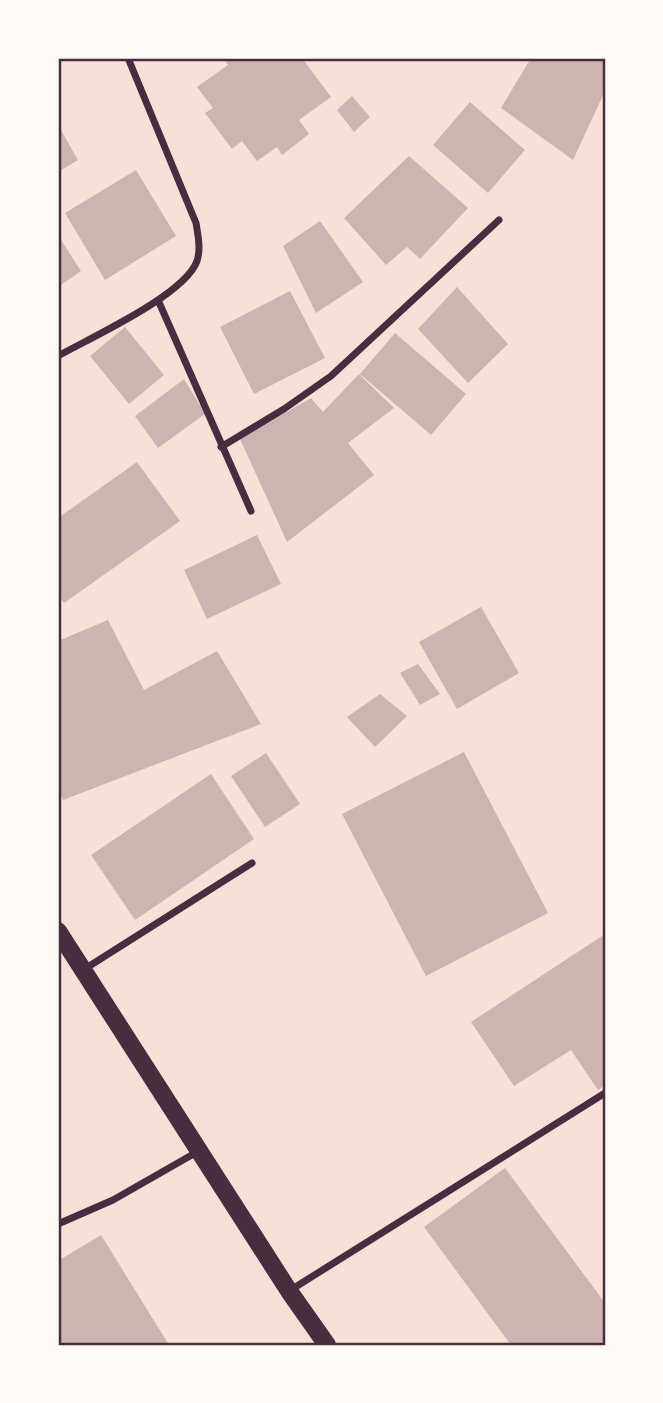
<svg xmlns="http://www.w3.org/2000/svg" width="663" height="1403" font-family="'Noto Sans',sans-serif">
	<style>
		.building { fill: #ccb4b1 }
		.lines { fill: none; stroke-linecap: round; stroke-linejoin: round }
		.minor { stroke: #4a2c40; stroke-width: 7 }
		.primary { stroke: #4a2c40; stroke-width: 18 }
		.neatline { fill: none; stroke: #4a2c40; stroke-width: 2.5 }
	</style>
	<rect width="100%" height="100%" fill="#f7e1d7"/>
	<path class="building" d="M 223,58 L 302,58 L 331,97 L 299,120 L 309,134 L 282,155 L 277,147 L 257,161 L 242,141 L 232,149 L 205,113 L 213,108 L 197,87 L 228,65 Z
		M 531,58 L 605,59 L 605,91 L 573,160 L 501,108 Z
		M 352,96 L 370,117 L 354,132 L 337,110 Z
		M 470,102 L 525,150 L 488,193 L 433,145 Z
		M 58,125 L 78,160 L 58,172 Z
		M 409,156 L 468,208 L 420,259 L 407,247 L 386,265 L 344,218 Z
		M 136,170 L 176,236 L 105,280 L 65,213 Z
		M 320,221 L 363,282 L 316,313 L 283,246 Z
		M 58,235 L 81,271 L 58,287 Z
		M 457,287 L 508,344 L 468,383 L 418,329 Z
		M 290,291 L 325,358 L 254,394 L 220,327 Z
		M 125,327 L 164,375 L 129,404 L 90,356 Z
		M 395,333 L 466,394 L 431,435 L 360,374 Z
		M 359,374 L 394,408 L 348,443 L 374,475 L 287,542 L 240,439 L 311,398 L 323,412 Z
		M 184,379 L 205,414 L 158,448 L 135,416 Z
		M 137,462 L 180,521 L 64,603 L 58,594 L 58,518 Z
		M 257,535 L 281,584 L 207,619 L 184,570 Z
		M 481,607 L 519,673 L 457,709 L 419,642 Z
		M 108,620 L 144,690 L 217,651 L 261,724 L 63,800 L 58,788 L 58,641 Z
		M 418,664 L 440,694 L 420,705 L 400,673 Z
		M 380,694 L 407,716 L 375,747 L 347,717 Z
		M 464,752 L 548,913 L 426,976 L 342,814 Z
		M 266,753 L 300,804 L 265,827 L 231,776 Z
		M 211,774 L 254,839 L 135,920 L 91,855 Z
		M 605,934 L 605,1085 L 598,1090 L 571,1050 L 514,1086 L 471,1022 Z
		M 505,1168 L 605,1303 L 605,1345 L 511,1345 L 424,1227 Z
		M 101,1235 L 169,1345 L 58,1345 L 58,1261 Z"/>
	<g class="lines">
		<path class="minor" d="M 158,300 L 251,511
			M 58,356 C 90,338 185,295 197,261 C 201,249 198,235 196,223 L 128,58
			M 221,447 L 284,409 L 331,376 L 499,220
			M 83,970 L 252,863
			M 58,1224 L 113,1200 L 197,1152
			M 289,1291 L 605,1093"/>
		<path class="primary" d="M 58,931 L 289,1291 L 327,1345"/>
	</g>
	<rect width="663" height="1403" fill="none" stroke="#fffaf5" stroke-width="119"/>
	<rect x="60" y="60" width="544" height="1284" class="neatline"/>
</svg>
